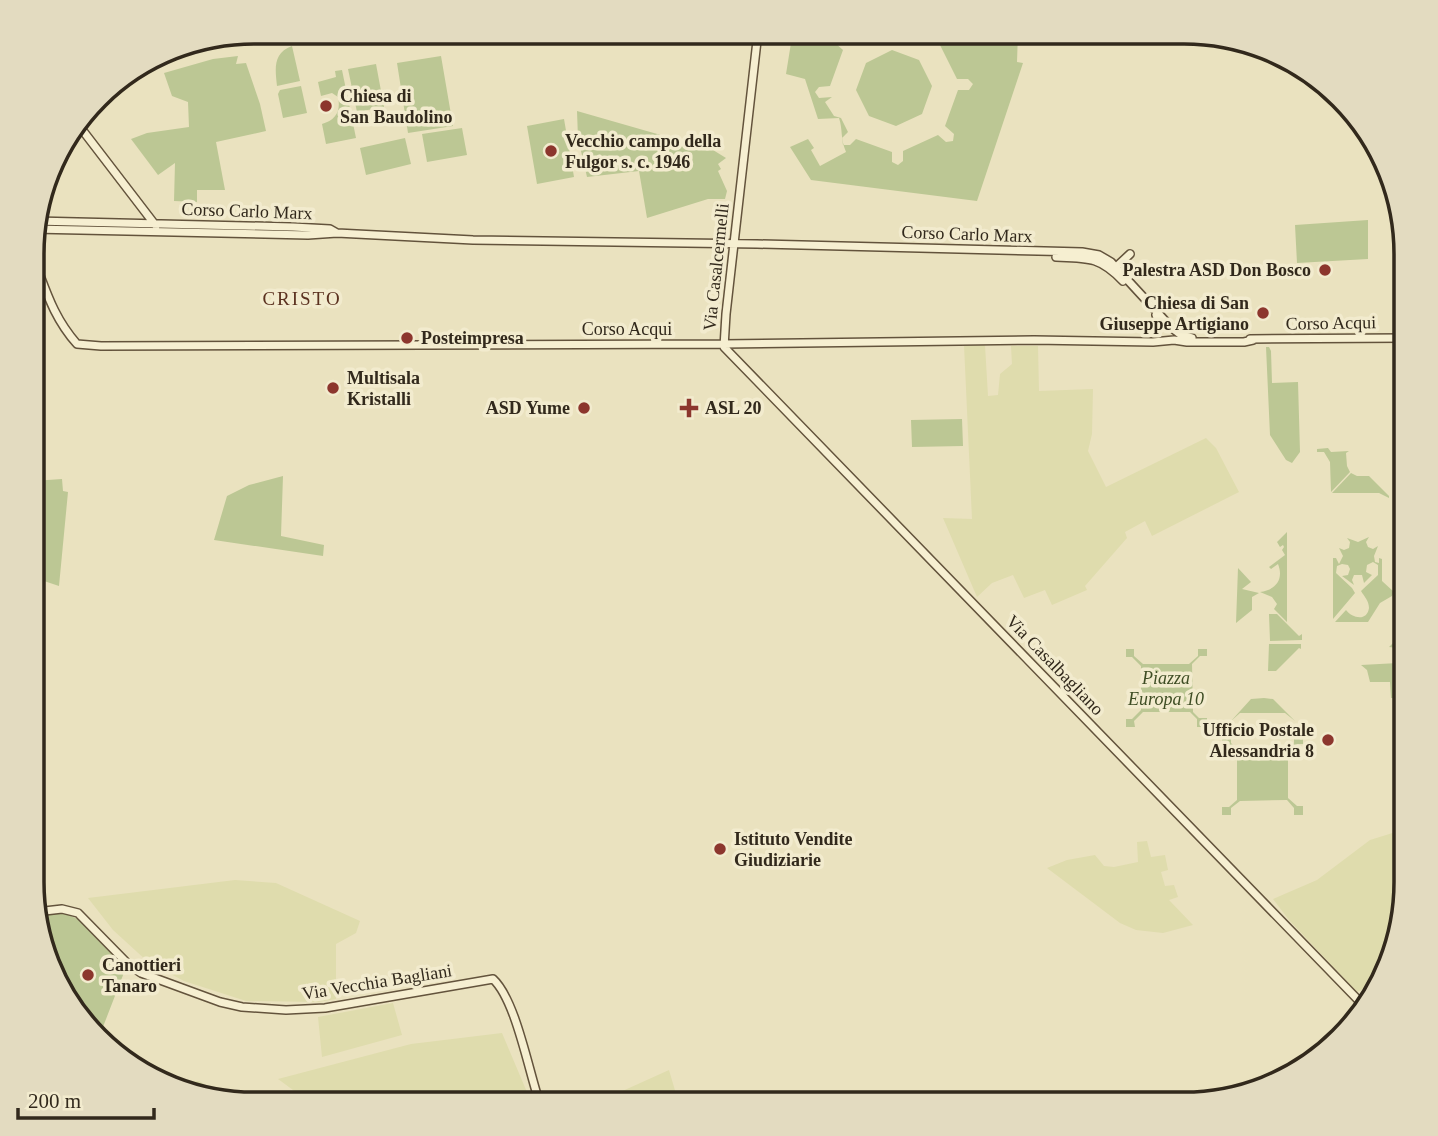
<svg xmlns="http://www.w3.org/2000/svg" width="1438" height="1136" font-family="Georgia,serif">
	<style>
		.farmland { fill: #dfdcad }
		.green { fill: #bcc794 }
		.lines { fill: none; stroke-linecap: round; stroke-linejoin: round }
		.secondary-casing { stroke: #63533c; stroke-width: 10 }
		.secondary { stroke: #f6efd1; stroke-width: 7 }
		.poi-dot { fill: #8c362d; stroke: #f2ebce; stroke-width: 2.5 }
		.labels { text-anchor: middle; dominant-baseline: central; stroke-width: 7; stroke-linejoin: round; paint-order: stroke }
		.poi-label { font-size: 18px; font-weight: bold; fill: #32291c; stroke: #f2ebce; text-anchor: start }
		.street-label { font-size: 18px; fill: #32291c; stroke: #f2ebce }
		.park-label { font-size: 18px; font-style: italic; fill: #3e4d24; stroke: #f2ebce }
		.neighbourhood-label { font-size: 19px; letter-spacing: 2px; fill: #5b311f; stroke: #f2ebce }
		.rim { fill: none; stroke: #32291c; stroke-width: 3.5 }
	</style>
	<rect width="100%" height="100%" fill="#eae2bf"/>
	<path class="farmland" d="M 964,345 L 985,345 L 988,396 L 998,395 L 1000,374 L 1012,364 L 1011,346 L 1038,346 L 1039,391 L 1093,389 L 1092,434 L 1088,451 L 1106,487 L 1206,438 L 1216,448 L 1239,492 L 1152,536 L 1145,521 L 1125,532 L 1127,538 L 1085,586 L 1087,590 L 1052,605 L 1045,590 L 1024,598 L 1013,575 L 992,583 L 977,597 L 943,518 L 972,519 Z
		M 1399,781 L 1406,781 L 1406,897 L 1389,968 L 1382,980 L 1357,992 L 1289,920 L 1273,899 L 1317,880 L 1370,840 L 1399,831 Z
		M 1147,841 L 1151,857 L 1165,855 L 1168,870 L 1161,872 L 1165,886 L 1174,885 L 1178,897 L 1169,900 L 1193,925 L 1163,933 L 1136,930 L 1120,923 L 1047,868 L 1067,860 L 1095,855 L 1104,866 L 1114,867 L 1138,862 L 1137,842 Z
		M 235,880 L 276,883 L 360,921 L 356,933 L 336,944 L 336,999 L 318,1002 L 246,1001 L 184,981 L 148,962 L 113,930 L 88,898 Z
		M 393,1003 L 402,1035 L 322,1057 L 318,1017 Z
		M 502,1033 L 532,1104 L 312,1104 L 278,1079 L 411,1044 Z
		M 669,1070 L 679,1104 L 609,1104 L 607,1098 Z
		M 199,1081 L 236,1103 L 169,1088 L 161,1083 Z"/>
	<path class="green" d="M 795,32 L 871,32 L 851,41 L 842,34 L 835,35 L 834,42 L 843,50 L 830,86 L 819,87 L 815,92 L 819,98 L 832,97 L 825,102 L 834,116 L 841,118 L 848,132 L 842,138 L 843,145 L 850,145 L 856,139 L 892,152 L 892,162 L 898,165 L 903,161 L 903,151 L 938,135 L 946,142 L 953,141 L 954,134 L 945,126 L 958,90 L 969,90 L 973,84 L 968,79 L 957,79 L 940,45 L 946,38 L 945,32 L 1018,32 L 1017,62 L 1023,63 L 977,201 L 811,180 L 790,147 L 808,139 L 814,148 L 811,150 L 820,166 L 846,152 C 840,138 843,130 839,118 L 818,119 L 805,79 L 786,74 L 791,43 Z
		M 292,46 L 300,81 L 277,86 C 275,68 273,53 292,46 Z
		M 892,50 L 919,60 L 932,86 L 922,114 L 896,126 L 869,116 L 856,90 L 866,63 Z
		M 238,56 L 236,64 L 246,63 L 260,104 L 266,131 L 216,142 L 225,190 L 197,190 L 197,202 L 174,201 L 175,163 L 158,175 L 131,139 L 147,133 L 189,127 L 188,102 L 172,96 L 164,73 L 213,59 Z
		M 441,56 L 453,126 L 408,133 L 397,63 Z
		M 376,64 L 384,107 L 357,112 L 348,69 Z
		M 342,70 L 356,138 L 326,144 L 322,124 C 336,120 341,111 338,97 L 332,93 L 321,96 L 318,82 L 336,77 L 335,71 Z
		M 301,86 L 307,113 L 283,118 L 278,94 L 280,90 Z
		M 577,111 L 713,150 L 726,158 L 718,164 L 721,169 L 718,171 L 727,191 L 725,199 L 708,199 L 647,218 L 639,171 L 587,177 L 578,138 Z
		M 564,119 L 574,177 L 537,184 L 527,126 Z
		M 462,128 L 467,155 L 427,162 L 422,134 Z
		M 405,138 L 411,164 L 366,175 L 360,148 Z
		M 1368,220 L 1368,259 L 1297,263 L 1295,225 Z
		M 1266,347 L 1269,347 L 1271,351 L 1272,383 L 1298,382 L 1300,452 L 1292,463 L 1286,460 L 1270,435 Z
		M 962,419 L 963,446 L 912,447 L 911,420 Z
		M 1328,448 L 1331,452 L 1349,451 L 1346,453 L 1347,466 L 1350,472 L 1331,492 L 1330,462 L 1324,452 L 1317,452 L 1317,449 Z
		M 1351,473 L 1357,476 L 1369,476 L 1389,496 L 1389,498 L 1379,493 L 1332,493 Z
		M 283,476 L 281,536 L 324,545 L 323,556 L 214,540 L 227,496 L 249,485 Z
		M 62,479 L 63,491 L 68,492 L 59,586 L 41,580 L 37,513 L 33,512 L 33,481 Z
		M 1287,532 L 1287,622 L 1274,609 L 1277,604 L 1272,597 L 1260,592 C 1276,590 1284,579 1278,564 L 1271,569 L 1269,567 L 1285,555 L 1282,550 L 1284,547 L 1283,545 L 1280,547 L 1277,542 Z
		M 1369,537 L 1366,542 L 1368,547 L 1373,549 L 1378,546 L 1374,556 L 1375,562 L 1379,563 L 1379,558 L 1382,559 L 1382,581 L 1394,592 L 1392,596 L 1380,603 L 1368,622 L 1335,622 L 1346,610 C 1352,618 1367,622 1369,608 C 1369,601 1364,596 1361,591 L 1378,575 L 1378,565 L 1373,562 L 1367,565 L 1366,572 L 1372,575 L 1364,583 L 1362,575 L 1354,575 L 1352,580 L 1354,585 L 1342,576 L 1348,575 L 1350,569 L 1348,565 L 1342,564 L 1337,566 L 1336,573 L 1352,588 L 1355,593 L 1333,619 L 1333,558 L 1336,558 L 1339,564 L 1343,556 L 1339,548 L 1344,550 L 1349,548 L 1350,542 L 1347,538 L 1358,542 Z
		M 1238,568 L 1251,582 L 1242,589 L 1259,593 L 1252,597 L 1252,610 L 1236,623 Z
		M 1269,614 L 1277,614 L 1299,636 L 1302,634 L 1302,640 L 1270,641 Z
		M 1393,633 L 1406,640 L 1406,698 L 1391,698 L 1390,682 L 1370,682 L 1367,670 L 1361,665 L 1398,663 L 1397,648 L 1389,647 L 1394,642 Z
		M 1269,644 L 1301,644 L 1301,649 L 1299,648 L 1276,671 L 1268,671 Z
		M 1126,649 L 1134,649 L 1134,656 L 1143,664 L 1189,664 L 1198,656 L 1198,649 L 1207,649 L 1207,656 L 1200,656 L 1192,664 L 1193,712 L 1199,718 L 1207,718 L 1207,727 L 1197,727 L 1197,719 L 1190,712 L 1143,712 L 1134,721 L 1135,727 L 1126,727 L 1126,719 L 1132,719 L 1141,710 L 1141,666 L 1132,657 L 1126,657 Z
		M 1264,698 L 1273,699 L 1295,721 L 1285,713 L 1240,713 L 1231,721 L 1251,699 Z
		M 1222,737 L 1231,737 L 1231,743 L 1245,757 L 1280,758 L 1294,743 L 1294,737 L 1303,737 L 1303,744 L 1297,744 L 1288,754 L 1288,798 L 1297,806 L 1303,806 L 1303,815 L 1294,815 L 1294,808 L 1287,800 L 1240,801 L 1231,808 L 1231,815 L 1222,815 L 1222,807 L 1229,807 L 1237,800 L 1237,754 L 1229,746 L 1222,746 Z
		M 57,912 C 90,917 105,946 125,970 L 101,1032 L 90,1027 L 54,980 L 37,915 Z"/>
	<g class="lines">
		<defs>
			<path id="secondary" d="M 758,32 L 726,314 L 724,347 L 1365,1007
				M 77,123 L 156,226
				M 35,221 L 293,227 L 330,229 L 337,233
				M 33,229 L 308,235 L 337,233 L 473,240 L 757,244 L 1082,252 L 1099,255 L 1111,262 L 1169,325
				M 33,257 C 46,290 53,317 77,344 L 101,346 L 723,344 L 1034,340 L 1153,342 L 1174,340 L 1187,342 L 1244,342 L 1253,340
				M 1056,257 C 1089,258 1100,257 1123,281
				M 1115,268 L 1130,254
				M 1156,315 L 1161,327
				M 1167,324 L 1181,335 L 1192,338
				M 1250,339 L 1406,338
				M 36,912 L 62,909 L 78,913 L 128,964 L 141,973 L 220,1002 L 242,1007 L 286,1010 L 325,1008 L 493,979 C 516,1000 529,1073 540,1104"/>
		</defs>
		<use href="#secondary" class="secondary-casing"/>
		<use href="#secondary" class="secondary"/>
	</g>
	<g class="poi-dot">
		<circle cx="326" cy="106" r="7"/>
		<circle cx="551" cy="151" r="7"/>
		<circle cx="1325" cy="270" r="7"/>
		<circle cx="1263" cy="313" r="7"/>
		<circle cx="407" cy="338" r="7"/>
		<circle cx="333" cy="388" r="7"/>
		<circle cx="584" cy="408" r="7"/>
		<path d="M685.5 397.5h7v7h7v7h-7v7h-7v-7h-7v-7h7z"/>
		<circle cx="1328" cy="740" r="7"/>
		<circle cx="720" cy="849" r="7"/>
		<circle cx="88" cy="975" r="7"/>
	</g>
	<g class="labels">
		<g class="poi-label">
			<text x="340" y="96">Chiesa di<tspan x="340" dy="21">San Baudolino</tspan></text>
			<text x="565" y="141">Vecchio campo della<tspan x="565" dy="21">Fulgor s. c. 1946</tspan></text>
			<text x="1311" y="270" text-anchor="end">Palestra ASD Don Bosco</text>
			<text x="1249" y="303" text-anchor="end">Chiesa di San<tspan x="1249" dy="21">Giuseppe Artigiano</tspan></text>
			<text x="421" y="338">Posteimpresa</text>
			<text x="347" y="378">Multisala<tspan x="347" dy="21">Kristalli</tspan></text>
			<text x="570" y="408" text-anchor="end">ASD Yume</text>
			<text x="705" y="408">ASL 20</text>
			<text x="1314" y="730" text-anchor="end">Ufficio Postale<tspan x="1314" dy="21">Alessandria 8</tspan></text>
			<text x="734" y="839">Istituto Vendite<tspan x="734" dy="21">Giudiziarie</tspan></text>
			<text x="102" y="965">Canottieri<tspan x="102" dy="21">Tanaro</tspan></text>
		</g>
		<g class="street-label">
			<text transform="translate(247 211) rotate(2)">Corso Carlo Marx</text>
			<text transform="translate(967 234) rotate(2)">Corso Carlo Marx</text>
			<text transform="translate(716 267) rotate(-84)">Via Casalcermelli</text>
			<text transform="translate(1331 323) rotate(-1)">Corso Acqui</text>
			<text x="627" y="329">Corso Acqui</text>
			<text transform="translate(1055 665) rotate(46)">Via Casalbagliano</text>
			<text transform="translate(377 982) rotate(-9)">Via Vecchia Bagliani</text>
		</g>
		<g class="park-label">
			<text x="1166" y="678">Piazza<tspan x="1166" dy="21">Europa 10</tspan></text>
		</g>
		<g class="neighbourhood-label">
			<text x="302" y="298">CRISTO</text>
		</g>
	</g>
	<path d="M0 0H1438V1136H0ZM254 44H1184A210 210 0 0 1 1394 254V882A210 210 0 0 1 1184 1092H254A210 210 0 0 1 44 882V254A210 210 0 0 1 254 44Z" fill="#e3dbc0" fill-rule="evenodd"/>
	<path class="rim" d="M254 44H1184A210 210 0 0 1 1394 254V882A210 210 0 0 1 1184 1092H254A210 210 0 0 1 44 882V254A210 210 0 0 1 254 44Z"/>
	<path d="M18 1108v10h136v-10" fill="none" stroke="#32291c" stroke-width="3.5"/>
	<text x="28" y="1108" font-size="21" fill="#32291c" stroke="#f2ebce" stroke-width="5" paint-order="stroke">200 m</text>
</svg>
